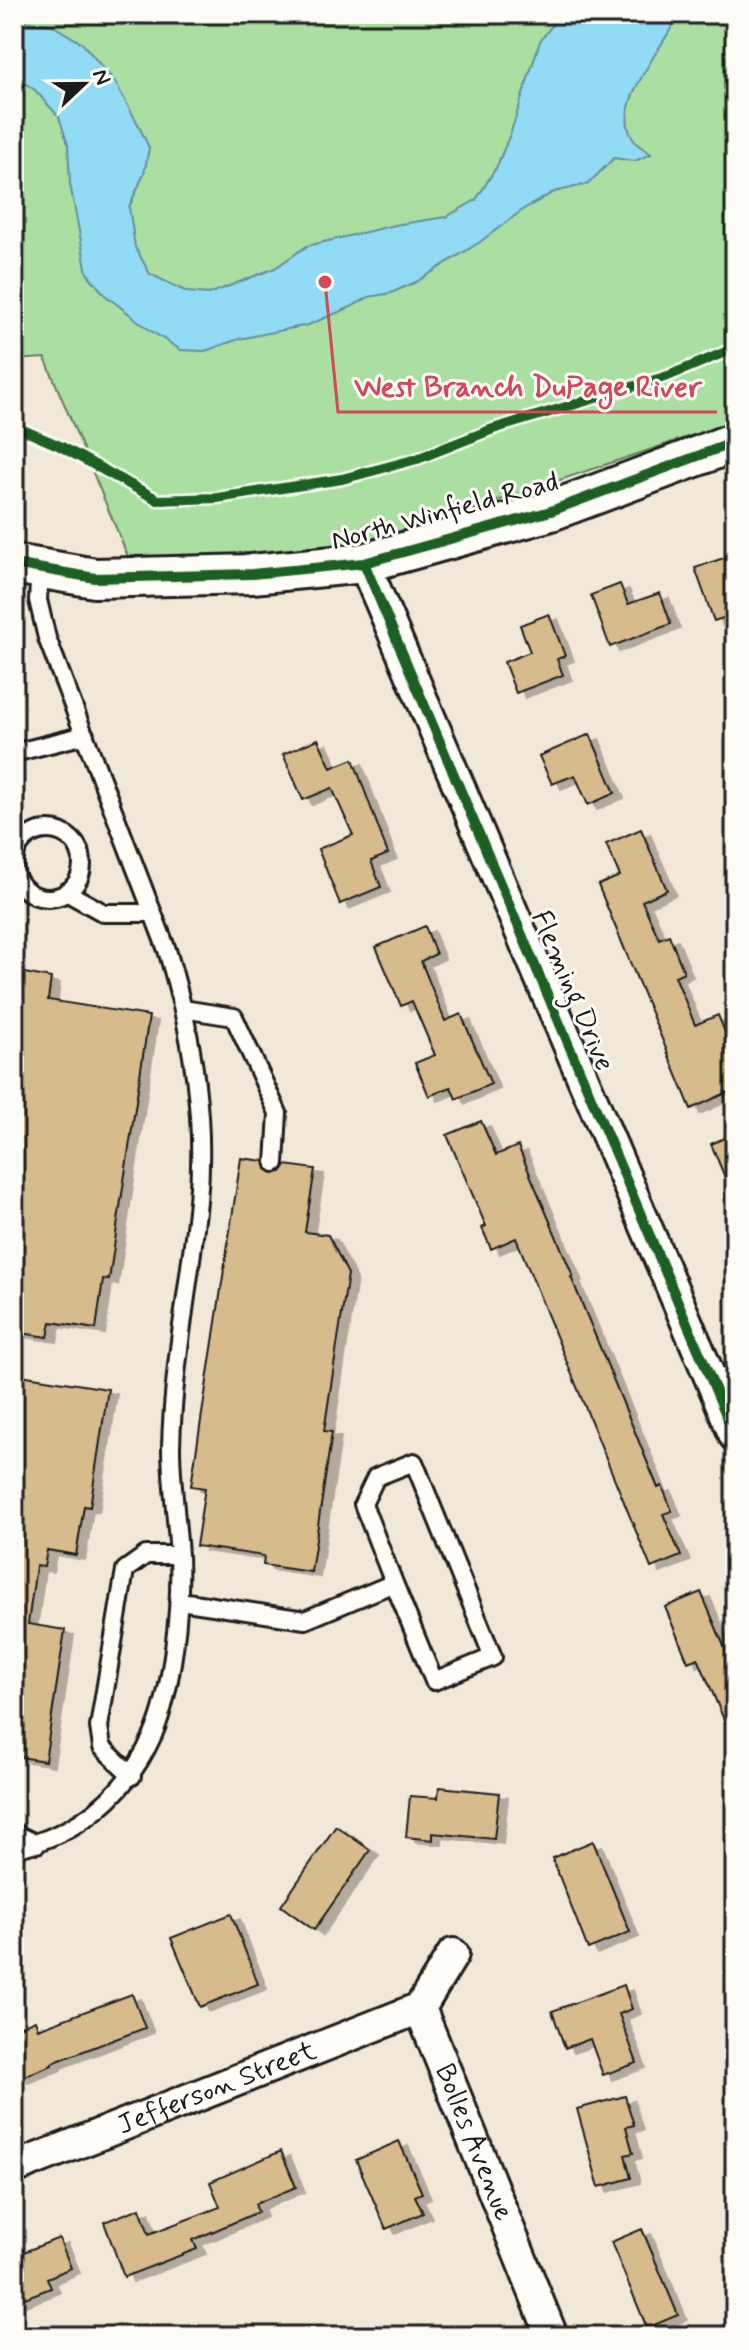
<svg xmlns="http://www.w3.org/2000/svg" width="749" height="2350" font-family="Mynerve,sans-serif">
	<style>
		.green { fill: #aadfa1; stroke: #637e5e; stroke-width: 2 }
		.water { fill: #92dbf4; stroke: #638f9e; stroke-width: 2 }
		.building { fill: #d7bb8c; stroke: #1c1c1c; stroke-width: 2; filter: url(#shadow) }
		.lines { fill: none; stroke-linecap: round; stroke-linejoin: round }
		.service-casing { stroke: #1c1c1c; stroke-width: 22 }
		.minor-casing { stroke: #1c1c1c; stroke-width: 36 }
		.tertiary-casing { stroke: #1c1c1c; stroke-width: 44 }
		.service { stroke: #fdfcf7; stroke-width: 16 }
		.minor { stroke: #fdfcf7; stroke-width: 30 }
		.tertiary { stroke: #fdfcf7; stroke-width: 38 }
		.cycleway-casing { stroke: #fdfcf7; stroke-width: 15 }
		.cycleway { stroke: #1b5e20; stroke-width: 10 }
		.labels { text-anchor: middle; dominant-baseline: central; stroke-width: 6; stroke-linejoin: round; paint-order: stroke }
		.street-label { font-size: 28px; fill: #1c1c1c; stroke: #fdfcf7 }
		.leader { fill: none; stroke: #d1495b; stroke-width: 3 }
		.callout-dot { fill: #d1495b; stroke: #fdfcf7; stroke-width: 3 }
		.callout-label { font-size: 30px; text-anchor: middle; font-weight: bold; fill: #d1495b; stroke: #fdfcf7; stroke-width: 6; stroke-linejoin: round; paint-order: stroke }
	</style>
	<defs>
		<filter id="shadow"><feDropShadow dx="9" dy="5" stdDeviation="0" flood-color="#0004"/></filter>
	</defs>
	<rect width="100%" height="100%" fill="#f2e8d7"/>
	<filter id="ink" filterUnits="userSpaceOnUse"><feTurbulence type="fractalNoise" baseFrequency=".0125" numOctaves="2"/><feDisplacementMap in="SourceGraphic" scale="16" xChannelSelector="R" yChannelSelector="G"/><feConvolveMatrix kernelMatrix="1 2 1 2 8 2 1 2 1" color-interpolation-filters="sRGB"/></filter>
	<g filter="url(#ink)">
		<path class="green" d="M 14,14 L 735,14 L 735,421 L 358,548 L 129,559 L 45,358 L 14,360 Z"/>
		<path class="water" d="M 561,14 L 678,14 C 667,46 605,108 636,143 C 640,147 646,150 651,154 L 635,161 L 614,158 L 588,184 L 554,192 L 525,208 L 480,242 L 416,282 L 391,293 L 369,297 L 351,307 L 308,325 L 239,339 L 205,351 L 181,350 L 151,331 L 105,295 L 87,273 L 70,184 L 68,145 L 59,117 L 35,90 L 14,76 L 14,24 L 20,21 L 52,25 L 83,44 L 115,82 L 139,126 L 149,148 L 144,174 L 129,207 L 135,247 L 150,274 L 187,292 L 209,294 L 275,268 L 307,246 L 395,225 L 446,217 L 476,200 L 497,166 L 511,132 L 540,41 Z"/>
		<path class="building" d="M 735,554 L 735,614 L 714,621 L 695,568 Z
			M 620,584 L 628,604 L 660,593 L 671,624 L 610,647 L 591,595 Z
			M 549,614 L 565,656 L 557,659 L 563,675 L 516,693 L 504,662 L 530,652 L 520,625 Z
			M 590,734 L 615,793 L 588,805 L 575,775 L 552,784 L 539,756 Z
			M 318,739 L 331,768 L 353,759 L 388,854 L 371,861 L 381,887 L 340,904 L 318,849 L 353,835 L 332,788 L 303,800 L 283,754 Z
			M 641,829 L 667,890 L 642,901 L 659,939 L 669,935 L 684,972 L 675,976 L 695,1025 L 718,1015 L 735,1056 L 735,1089 L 691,1109 L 598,885 L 620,876 L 606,844 Z
			M 425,926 L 436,954 L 421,961 L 445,1021 L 461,1014 L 491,1084 L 456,1099 L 451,1087 L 429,1096 L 415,1063 L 435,1055 L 412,1001 L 401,1006 L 376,947 Z
			M 14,971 L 51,978 L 48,1000 L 149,1016 L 109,1280 L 103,1279 L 96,1329 L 51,1322 L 48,1337 L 14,1332 Z
			M 481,1121 L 496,1155 L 518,1146 L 573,1276 L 571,1277 L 658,1488 L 662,1486 L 672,1511 L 663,1514 L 681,1556 L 651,1568 L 516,1238 L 491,1249 L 482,1228 L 486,1226 L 447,1135 Z
			M 735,1133 L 735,1201 L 711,1144 Z
			M 241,1158 L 264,1161 L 266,1169 L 274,1174 L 281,1172 L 286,1165 L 315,1169 L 305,1232 L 328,1235 L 348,1274 L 324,1431 L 332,1432 L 311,1572 L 263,1565 L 264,1556 L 196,1546 L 205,1488 L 191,1486 Z
			M 14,1374 L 108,1389 L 90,1507 L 84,1506 L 76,1555 L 47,1550 L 44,1567 L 36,1566 L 28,1624 L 65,1630 L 45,1761 L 14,1756 Z
			M 701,1592 L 735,1672 L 735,1746 L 698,1658 L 688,1662 L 665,1607 Z
			M 439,1787 L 499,1793 L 494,1839 L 433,1833 L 433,1840 L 406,1837 L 410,1796 L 438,1798 Z
			M 336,1826 L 370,1850 L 314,1930 L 281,1906 Z
			M 593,1841 L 630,1932 L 588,1949 L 552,1858 Z
			M 231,1914 L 258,1984 L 200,2007 L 171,1938 Z
			M 624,1985 L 632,2009 L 619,2014 L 637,2063 L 603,2075 L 590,2039 L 565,2048 L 552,2011 Z
			M 132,1994 L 145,2028 L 52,2063 L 52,2065 L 19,2078 L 14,2066 L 14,2029 L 35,2020 L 38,2029 Z
			M 625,2096 L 634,2125 L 626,2127 L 633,2153 L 625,2155 L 631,2178 L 599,2187 L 577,2109 Z
			M 399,2141 L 422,2193 L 415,2196 L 423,2213 L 386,2229 L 356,2160 Z
			M 281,2151 L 296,2187 L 255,2204 L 258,2212 L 193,2240 L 197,2249 L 124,2277 L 104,2222 L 140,2208 L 149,2234 L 220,2207 L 210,2182 Z
			M 642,2229 L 678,2315 L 647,2328 L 611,2242 Z
			M 59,2238 L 71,2268 L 47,2278 L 51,2288 L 14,2302 L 14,2256 Z"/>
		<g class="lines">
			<defs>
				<path id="service" d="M 14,753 L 85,735
					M14 864a34 34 0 1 1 68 0a34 34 0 1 1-68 0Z
					M 66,892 L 104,913 L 153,913
					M 183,1009 L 234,1017 L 278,1113 L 275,1163
					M 180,1601 L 305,1620 L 394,1583 L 434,1681 L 493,1657 L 414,1462 L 376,1477 L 363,1504 L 394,1583
					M 132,1776 L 102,1747 L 99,1727 L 125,1570 L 146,1555 L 179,1555
					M 14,1833 L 37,1844
					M 14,1849 C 79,1834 126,1795 153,1735 C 173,1689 181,1606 179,1556 C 177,1520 171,1483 171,1447 C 173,1364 190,1283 198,1201 C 206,1118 191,1029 167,950 L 47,638 L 38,600 L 40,569"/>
				<g id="minor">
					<path d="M 364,563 L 735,1436"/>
					<path id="s1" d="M 453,1954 L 420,2008 L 552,2336"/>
					<path id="s2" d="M 14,2168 L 420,2008"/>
				</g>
				<path id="tertiary" d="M 14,564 L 95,578 L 252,574 L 364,563 L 551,511 L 735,442"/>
			</defs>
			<use href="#service" class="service-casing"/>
			<use href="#minor" class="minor-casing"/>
			<use href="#tertiary" class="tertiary-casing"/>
			<use href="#service" class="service"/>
			<use href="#minor" class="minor"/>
			<use href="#tertiary" class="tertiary"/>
			<defs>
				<path id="cycleway" d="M 14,426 L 60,446 L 158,500 L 217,498 L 342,479 L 417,459 L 493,429 L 668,376 L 735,348
					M 364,563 L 735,1436
					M 14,564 L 95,578 L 252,574 L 364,563 L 551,511 L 735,442"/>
			</defs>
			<use href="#cycleway" class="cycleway-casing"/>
			<use href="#cycleway" class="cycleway"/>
		</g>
	</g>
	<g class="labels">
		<g class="street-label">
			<text transform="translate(445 512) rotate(-15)">North Winfield Road</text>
			<text transform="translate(572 991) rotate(67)">Fleming Drive</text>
			<text stroke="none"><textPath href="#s2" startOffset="218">Jefferson Street</textPath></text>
			<text stroke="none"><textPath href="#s1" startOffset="208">Bolles Avenue</textPath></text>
		</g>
	</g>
	<path class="leader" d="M325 282L338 412H717"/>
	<circle class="callout-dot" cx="325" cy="282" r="8"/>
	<g class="callout-label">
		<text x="528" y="396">West Branch DuPage River</text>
	</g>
	<rect width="749" height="2350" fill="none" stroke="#fdfcf7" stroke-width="48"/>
	<rect x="24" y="24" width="701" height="2302" fill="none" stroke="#1c1c1c" stroke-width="3" filter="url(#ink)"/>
	<g transform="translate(84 84) rotate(68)" stroke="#fdfcf7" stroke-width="6" paint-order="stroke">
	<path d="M0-6L14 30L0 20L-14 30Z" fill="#1c1c1c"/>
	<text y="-12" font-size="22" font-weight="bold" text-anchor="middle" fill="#1c1c1c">N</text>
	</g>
</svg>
